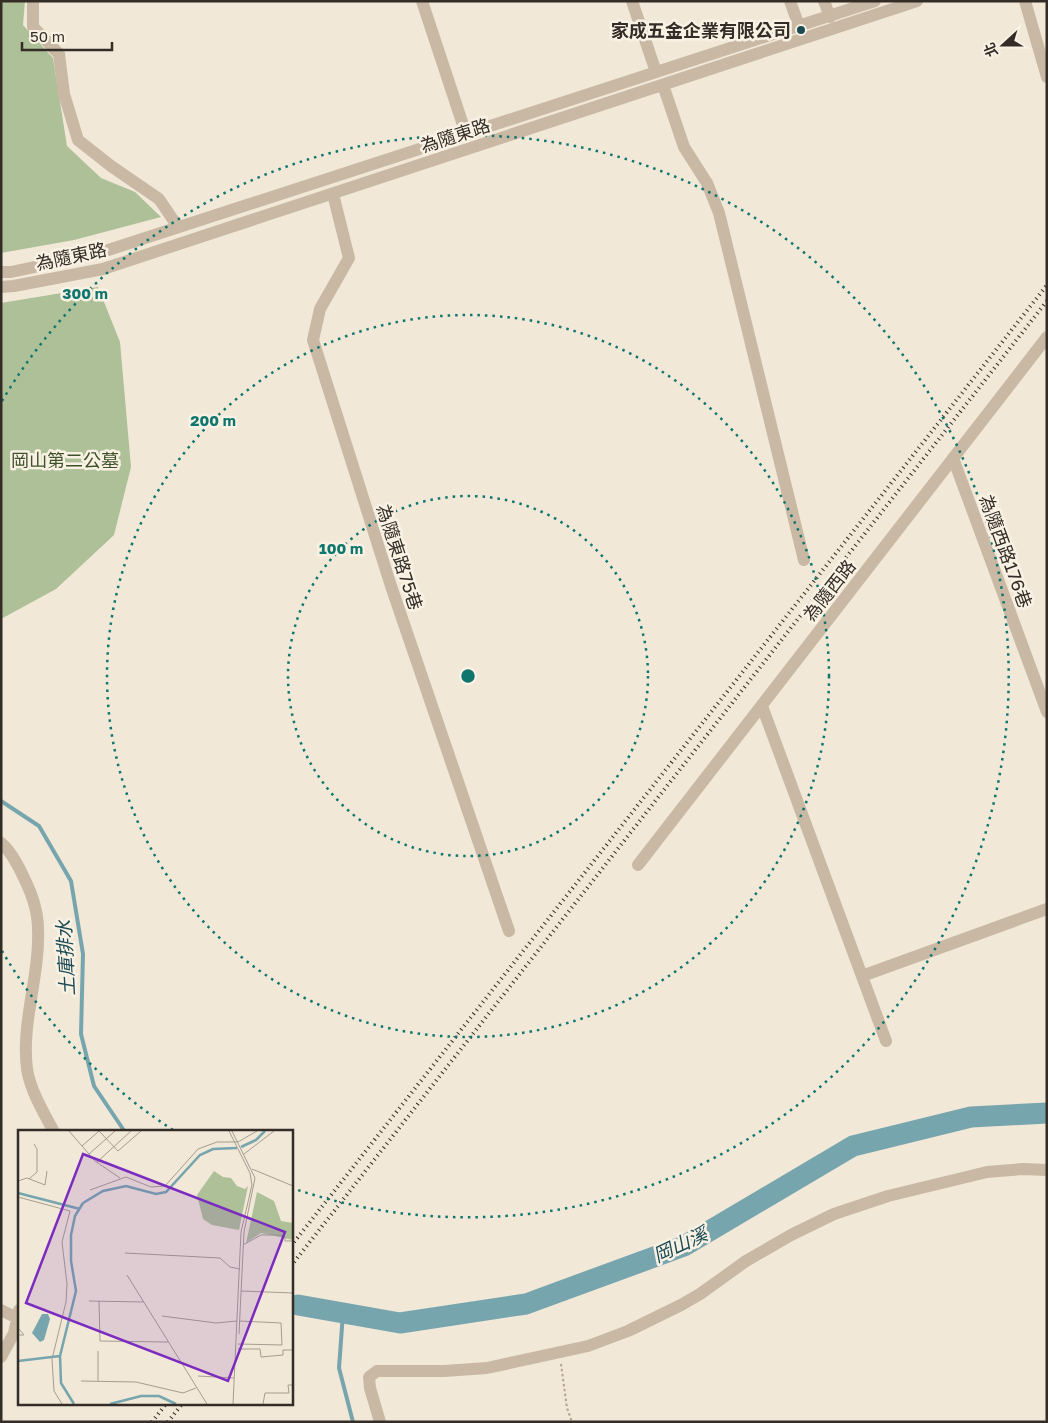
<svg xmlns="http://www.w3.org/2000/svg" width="1048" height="1423" font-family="'Golos Text','Noto Sans TC',sans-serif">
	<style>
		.green { fill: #adc098 }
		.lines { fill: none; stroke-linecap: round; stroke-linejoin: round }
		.stream { stroke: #77a5ae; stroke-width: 4 }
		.river { stroke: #77a5ae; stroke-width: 21 }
		.path { stroke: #b4a38e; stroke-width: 2; stroke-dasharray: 2.5 2.5; stroke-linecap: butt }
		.minor { stroke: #c9b9a4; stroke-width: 12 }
		.rail { stroke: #342c26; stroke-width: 4; stroke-dasharray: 1 4; stroke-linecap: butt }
		.ring { fill: none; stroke: #0f766e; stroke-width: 2.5; stroke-dasharray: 2.5 5 }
		.poi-dot { fill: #1b4a55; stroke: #f9f2e4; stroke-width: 2 }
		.labels { text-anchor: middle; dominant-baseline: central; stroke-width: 5; stroke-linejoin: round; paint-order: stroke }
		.poi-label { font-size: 18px; font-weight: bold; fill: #342c26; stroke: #f9f2e4; text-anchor: end }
		.street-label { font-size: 18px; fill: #342c26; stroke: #f9f2e4 }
		.park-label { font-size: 18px; fill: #3e5229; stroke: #f9f2e4 }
		.water-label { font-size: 19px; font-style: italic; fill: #1b4a55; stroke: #f9f2e4 }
		.inset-river { fill: none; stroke: #77a5ae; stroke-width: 2.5 }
		.inset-road { fill: none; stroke: #a59d91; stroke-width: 1 }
		.view { fill: #7b2cbf; fill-opacity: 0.15; stroke: #7b2cbf; stroke-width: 2.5 }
		.inset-edge { fill: none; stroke: #342c26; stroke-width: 2.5 }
		.centre { fill: #0f766e; stroke: #f9f2e4; stroke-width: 2.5 }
		.ring-label { font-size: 15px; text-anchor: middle; font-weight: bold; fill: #0f766e; stroke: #f9f2e4; stroke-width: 5; stroke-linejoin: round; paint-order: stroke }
	</style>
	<rect width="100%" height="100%" fill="#f1e8d8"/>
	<path class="green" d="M 1,1 L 25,1 L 23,25 L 53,58 L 67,146 L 101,178 L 135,192 L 161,217 L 74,240 L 1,253 Z
		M 98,287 L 120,342 L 131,467 L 114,535 L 56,589 L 1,619 L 1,303 Z"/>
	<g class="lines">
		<path class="stream" d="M 1,801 L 39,826 L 71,881 L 83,954 L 81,1034 L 94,1086 L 125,1132
			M 291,1300 L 298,1305
			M 343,1313 L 339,1368 L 353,1422"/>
		<path class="river" d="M 298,1305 L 400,1323 L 526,1304 L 684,1246 L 853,1146 L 971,1117 L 1047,1113"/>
		<path class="path" d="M 561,1364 L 567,1408 L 572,1422"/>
		<path class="minor" d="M 33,1 L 33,27 L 59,54 L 64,94 L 78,140 L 111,166 L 159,199 L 178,227
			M 422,1 L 466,134
			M 632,1 L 656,72
			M 790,1 L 799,26
			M 824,1 L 830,17
			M 1025,1 L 1047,77
			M 663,85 L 684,147 L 707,183 L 719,213 L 804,560
			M 333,194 L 349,258 L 320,309 L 313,340 L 391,586 L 509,931
			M 1,272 L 11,272 L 96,254 L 875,1
			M 1,287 L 14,286 L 103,269 L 917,1
			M 953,458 L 1047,712
			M 762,706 L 886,1041
			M 1,843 C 11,851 19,867 24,878 C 32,894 38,911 38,929 C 40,976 21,1022 27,1069 C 30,1090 44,1113 54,1132
			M 638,865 L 1047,337
			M 862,976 L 1047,909
			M 1,1310 L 17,1318
			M 1,1357 L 14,1333 L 19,1310
			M 380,1422 L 370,1388 L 369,1377 L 377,1371 L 444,1371 L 487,1368 L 588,1346 L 628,1331 L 681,1305 L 700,1294 L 746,1261 L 791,1235 L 834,1214 L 888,1196 L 987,1172 L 1023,1169 L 1047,1170"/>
		<path class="rail" d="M 291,1246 L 1047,285
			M 291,1266 L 1047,301
			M 152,1422 L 166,1404
			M 168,1422 L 182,1404"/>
	</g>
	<g class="ring">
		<circle cx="468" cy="676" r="180"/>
		<circle cx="468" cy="676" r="361"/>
		<path d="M173 1130A541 541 0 0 1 2 951M2 401A541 541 0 1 1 292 1188"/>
	</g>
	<circle class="poi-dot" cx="801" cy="30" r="5"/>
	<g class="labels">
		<g class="poi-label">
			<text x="791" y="30">家成五金企業有限公司</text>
		</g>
		<g class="street-label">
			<text transform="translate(455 135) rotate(-18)">為隨東路</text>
			<text transform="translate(71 256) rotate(-12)">為隨東路</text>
			<text transform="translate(1006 551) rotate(70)">為隨西路176巷</text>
			<text transform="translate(400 557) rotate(72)">為隨東路75巷</text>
			<text transform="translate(829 590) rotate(-52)">為隨西路</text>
		</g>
		<g class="park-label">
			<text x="65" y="460">岡山第二公墓</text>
		</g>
		<g class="water-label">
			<text transform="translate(65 958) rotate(-93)">土庫排水</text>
			<text transform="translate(680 1244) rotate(-25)">岡山溪</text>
		</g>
	</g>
	<g transform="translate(18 1130)">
		<rect width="275" height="275" fill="#f1e8d8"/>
		<path d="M 196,41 L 205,47 L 213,48 L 219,56 L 227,59 L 230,56 L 221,100 L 194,95 L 185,89 L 179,65 ZM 239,62 L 256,71 L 263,91 L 275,93 L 275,110 L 243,103 L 228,113 Z" fill="#adc098"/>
		<path d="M 24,184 L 30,184 L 32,189 L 26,210 L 22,212 L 14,203 Z" fill="#77a5ae"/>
		<path class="inset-river" d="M 223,17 L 238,10 L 247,1M 0,63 L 62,79M 65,73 L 85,61 L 108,56 L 138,64 L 148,62 L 182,25 L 195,19 L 219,18M 0,231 L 42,226M 56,274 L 43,253 L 42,226 L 58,161 L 53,131 L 53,105 L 57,86 L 65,73M 92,274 L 123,266 L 141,266 L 158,274"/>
		<path class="inset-road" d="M 51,1 L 77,31 L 102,48M 81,1 L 100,21 L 123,1M 211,1 L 232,43 L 234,55 L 223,102 L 215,274M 214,1 L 237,48 L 226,102 L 221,204M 64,16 L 81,1M 71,24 L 97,1M 226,24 L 256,1M 79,32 L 113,1M 234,39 L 275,56M 11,49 L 19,42 L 19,19 L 16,14M 0,51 L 9,48 L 27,55 L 29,41M 72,60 L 108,47 L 133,57 L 147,56 L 180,19 L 199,12 L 220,12 L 239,1M 0,67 L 52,81 L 44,112 L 49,154 L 48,172 L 34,229 L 36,261 L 44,274M 225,115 L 243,105 L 262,105 L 267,107 L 267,111 L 275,111M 107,123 L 202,128 L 212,137 L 222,139M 109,145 L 189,274M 223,161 L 275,163M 71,171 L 125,172M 81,171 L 82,211 L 150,212M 144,186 L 198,193 L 219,191M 0,198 L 6,205 L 0,205M 220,214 L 264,215 L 263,193 L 221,191M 220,219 L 242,219 L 243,227 L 265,225 L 265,220 L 275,220M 180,246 L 216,248M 63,251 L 118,252 L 165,263 L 178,258M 80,251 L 80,221M 245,274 L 247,263 L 271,263 L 270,255 L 275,255"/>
		<path class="view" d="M 65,24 L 267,102 L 210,251 L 8,173 Z"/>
		<rect width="275" height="275" class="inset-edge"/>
	</g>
	<circle cx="468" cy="676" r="8" class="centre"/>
	<g class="ring-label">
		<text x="85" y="299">300 m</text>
		<text x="213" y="426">200 m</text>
		<text x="341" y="554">100 m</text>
	</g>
	<rect width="1048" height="1423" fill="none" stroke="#342c26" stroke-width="5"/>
	<g transform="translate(1003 45) rotate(249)" stroke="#f9f2e4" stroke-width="4" paint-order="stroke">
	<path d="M0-4L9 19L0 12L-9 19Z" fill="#342c26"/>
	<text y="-8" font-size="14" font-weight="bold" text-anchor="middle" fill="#342c26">北</text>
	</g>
	<path d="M22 42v8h90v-8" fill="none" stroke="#342c26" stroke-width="2.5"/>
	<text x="30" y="42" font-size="15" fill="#342c26" stroke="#f9f2e4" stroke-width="4" paint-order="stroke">50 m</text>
</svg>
